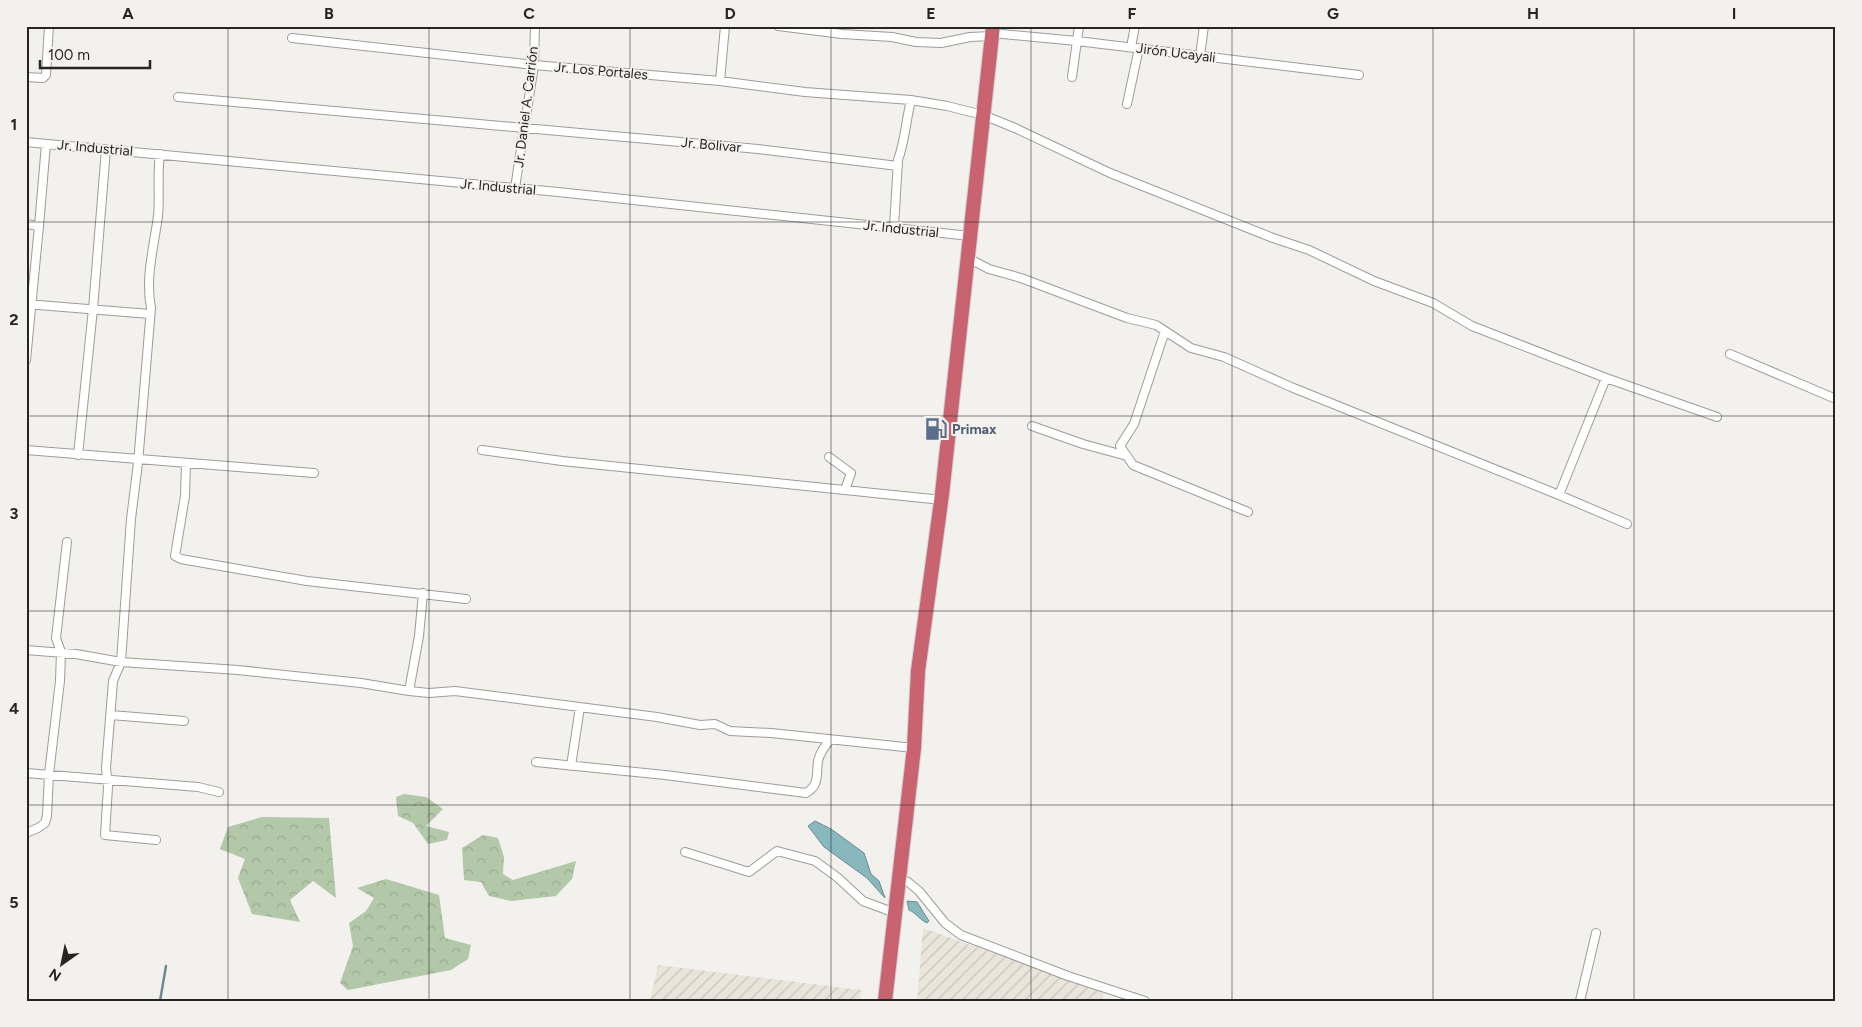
<svg xmlns="http://www.w3.org/2000/svg" width="1862" height="1027" font-family="Figtree,sans-serif">
	<style>
		.industrial { fill: url(#industrial-furrows) }
		.forest { fill: url(#forest-crowns) }
		.water { fill: #88b7be; stroke: #6b8b90 }
		.lines { fill: none; stroke-linecap: round; stroke-linejoin: round }
		.stream { stroke: #6b8b90; stroke-width: 2.5 }
		.street-casing { stroke: #9d9c98; stroke-width: 10 }
		.highway-casing { stroke: #cfcfcf; stroke-width: 16 }
		.street { stroke: #fff; stroke-width: 8 }
		.highway { stroke: #ca6370; stroke-width: 14 }
		.grid { fill: none; stroke: #262524; stroke-width: 1; stroke-opacity: 0.55 }
		.labels { text-anchor: middle; dominant-baseline: central; stroke-width: 4; stroke-linejoin: round; paint-order: stroke }
		.street-label { font-size: 14px; fill: #262524; stroke: #f3f1ed }
		.service-label { font-size: 14px; font-weight: bold; fill: #4e5e75; stroke: #f3f1ed; text-anchor: start }
		.neatline { fill: none; stroke: #262524; stroke-width: 2 }
		.grid-label { font-size: 16px; text-anchor: middle; font-weight: bold; fill: #262524 }
	</style>
	<defs>
		<pattern id="industrial-furrows" width="10" height="10" patternUnits="userSpaceOnUse" patternTransform="scale(1.25)"><rect width="10" height="10" fill="#eae5da"/><path d="M-1 1l2-2M0 10L10 0M9 11l2-2" fill="none" stroke="#c9c4bb"/></pattern>
		<pattern id="forest-crowns" width="20" height="18" patternUnits="userSpaceOnUse" patternTransform="scale(1.25)"><rect width="20" height="18" fill="#b2c8a8"/><path d="M2 6a3 3 0 1 1 6 0M12 15a3 3 0 1 1 6 0" fill="none" stroke="#99ac90"/></pattern>
	</defs>
	<rect width="100%" height="100%" fill="#f3f1ed"/>
	<path class="industrial" d="M 923,928 L 1104,993 L 1101,1001 L 917,1001 Z
		M 658,965 L 862,990 L 860,1001 L 650,1001 Z"/>
	<path class="forest" d="M 404,794 L 426,797 L 443,809 L 426,826 L 449,832 L 447,840 L 428,844 L 413,823 L 398,816 L 396,797 Z
		M 262,817 L 329,818 L 336,898 L 313,881 L 290,900 L 300,922 L 252,914 L 238,878 L 245,859 L 220,849 L 228,827 Z
		M 483,835 L 498,838 L 504,857 L 503,874 L 513,880 L 576,861 L 572,879 L 556,896 L 511,901 L 489,896 L 481,882 L 464,880 L 462,848 Z
		M 386,879 L 439,895 L 445,938 L 471,945 L 468,959 L 451,970 L 348,990 L 340,983 L 353,946 L 349,923 L 366,911 L 374,898 L 357,888 Z"/>
	<path class="water" d="M 815,821 L 831,829 L 864,853 L 871,874 L 879,881 L 885,898 L 867,878 L 824,847 L 808,826 Z
		M 907,901 L 917,902 L 929,921 L 927,923 C 919,919 916,913 909,910 Z"/>
	<g class="lines">
		<path class="stream" d="M 160,1001 L 166,966"/>
		<defs>
			<path id="street" d="M 778,26 L 842,34 L 892,37 L 916,42 L 941,43 L 970,37 L 992,36
				M 992,33 L 1077,41 L 1359,75
				M 292,38 L 534,65 L 720,81 L 805,92 L 911,100 L 947,106 L 983,115 L 1015,128 L 1110,173 L 1273,238 L 1309,250 L 1374,281 L 1433,303 L 1472,326 L 1606,378 L 1717,417
				M 1131,47 L 1135,26
				M 1200,56 L 1204,26
				M 26,77 L 43,78 L 46,75 L 49,26
				M 1072,77 L 1079,26
				M 720,81 L 725,26
				M 178,97 L 758,149 L 898,166
				M 1127,104 L 1139,48
				M 26,142 L 558,192 L 970,236
				M 515,188 L 534,65 L 535,26
				M 26,224 L 39,226 L 26,360
				M 39,226 L 46,144
				M 894,227 L 898,160 C 905,141 906,120 911,100
				M 968,258 L 989,269 L 1021,278 L 1127,318 L 1156,325 L 1191,348 L 1224,357 L 1291,387 L 1559,495 L 1627,524
				M 26,304 L 150,314
				M 1165,331 L 1134,424 L 1120,446 L 1133,465 L 1248,512
				M 1730,354 L 1836,399
				M 1032,426 L 1083,444 L 1127,456
				M 26,450 L 314,473
				M 482,450 L 562,461 L 942,500
				M 78,455 L 93,309 L 106,149
				M 829,457 L 851,473 L 845,490
				M 186,463 L 185,496 L 175,556 L 181,559 L 307,581 L 466,599
				M 1559,495 L 1606,378
				M 423,593 L 419,636 L 409,691 L 429,693 L 455,691 L 657,717 L 700,725 L 715,724 L 730,731 L 771,733 L 914,748
				M 26,650 L 76,654 L 121,662 L 238,670 L 361,683 L 409,691
				M 111,715 L 184,721
				M 536,762 L 665,775 L 806,793 C 820,785 816,774 818,761 C 820,752 825,746 830,740
				M 571,766 L 580,707
				M 26,773 L 198,787 L 219,792
				M 26,833 L 38,828 L 45,823 L 47,816 L 49,774 L 60,681 L 61,652 L 56,638 L 67,542
				M 156,840 L 105,835 L 108,787 L 106,768 L 113,681 L 121,662 L 131,519 L 138,463 L 151,308 C 145,278 154,246 158,216 C 160,195 157,175 160,154
				M 685,852 L 749,872 L 777,851 L 815,861 L 837,877 L 863,901 L 895,913
				M 899,879 L 908,882 L 919,891 L 945,923 L 961,935 L 1068,976 L 1145,1001
				M 1580,1001 L 1596,933"/>
			<path id="highway" d="M 885,1001 L 914,748 L 918,671 L 942,494 L 993,26"/>
		</defs>
		<use href="#street" class="street-casing"/>
		<use href="#highway" class="highway-casing"/>
		<use href="#street" class="street"/>
		<use href="#highway" class="highway"/>
	</g>
	<path class="grid" d="M 228,26 L 228,1001M 429,26 L 429,1001M 630,26 L 630,1001M 831,26 L 831,1001M 1031,26 L 1031,1001M 1232,26 L 1232,1001M 1433,26 L 1433,1001M 1634,26 L 1634,1001M 26,222 L 1836,222M 26,416 L 1836,416M 26,611 L 1836,611M 26,805 L 1836,805"/>
	<defs>
		<symbol id="fuel-bare" viewBox="-9 -9 18 18"><path d="M-5.5-6h7V0h2V4h1.3V-2.5L3-4.5l.8-.8L6-3V5H2.5V1h-1V6h-7ZM-4.2-4.7v3.2H.2V-4.7Z" fill="#5c6f8a" stroke="#f3f1ed" stroke-width="2.5" paint-order="stroke"/></symbol>
	</defs>
	<g fill-rule="evenodd">
		<use href="#fuel-bare" x="920" y="413" width="32" height="32"/>
	</g>
	<g class="labels">
		<g class="street-label">
			<text transform="translate(1176 53) rotate(7)">Jirón Ucayali</text>
			<text transform="translate(601 71) rotate(5)">Jr. Los Portales</text>
			<text transform="translate(526 107) rotate(-83)">Jr. Daniel A. Carrión</text>
			<text transform="translate(711 145) rotate(5)">Jr. Bolivar</text>
			<text transform="translate(95 148) rotate(5)">Jr. Industrial</text>
			<text transform="translate(498 187) rotate(5)">Jr. Industrial</text>
			<text transform="translate(901 229) rotate(6)">Jr. Industrial</text>
		</g>
		<g class="service-label">
			<text x="952" y="429">Primax</text>
		</g>
	</g>
	<rect width="1862" height="1027" fill="none" stroke="#f3f1ed" stroke-width="55"/>
	<g transform="translate(62 964) rotate(213)" stroke="#f3f1ed" stroke-width="4" paint-order="stroke">
	<path d="M0-4L9 19L0 12L-9 19Z" fill="#262524"/>
	<text y="-8" font-size="14" font-weight="bold" text-anchor="middle" fill="#262524">N</text>
	</g>
	<path d="M40 60v8h110v-8" fill="none" stroke="#262524" stroke-width="2.5"/>
	<text x="48" y="60" font-size="15" fill="#262524" stroke="#f3f1ed" stroke-width="4" paint-order="stroke">100 m</text>
	<rect x="28" y="28" width="1806" height="972" class="neatline"/>
	<g class="grid-label">
		<text x="128" y="19">A</text>
		<text x="329" y="19">B</text>
		<text x="529" y="19">C</text>
		<text x="730" y="19">D</text>
		<text x="931" y="19">E</text>
		<text x="1132" y="19">F</text>
		<text x="1333" y="19">G</text>
		<text x="1533" y="19">H</text>
		<text x="1734" y="19">I</text>
		<text x="14" y="130">1</text>
		<text x="14" y="325">2</text>
		<text x="14" y="519">3</text>
		<text x="14" y="714">4</text>
		<text x="14" y="908">5</text>
	</g>
</svg>
